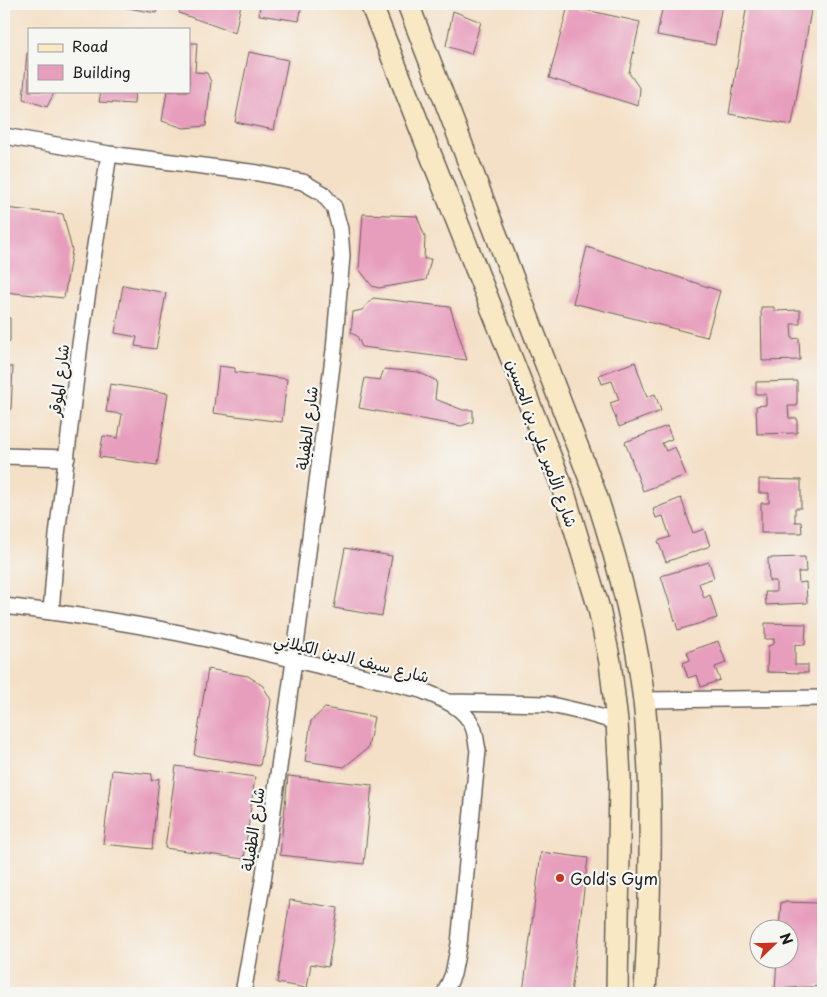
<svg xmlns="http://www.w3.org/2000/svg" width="827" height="997" font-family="'Playpen Sans','Playpen Sans Arabic',sans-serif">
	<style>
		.building { fill: #e79dbc }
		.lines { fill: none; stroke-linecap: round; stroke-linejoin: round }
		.minor-casing { stroke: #686158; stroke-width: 18 }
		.secondary-casing { stroke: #686158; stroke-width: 24 }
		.minor { stroke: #fff; stroke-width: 15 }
		.secondary { stroke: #f8e8c3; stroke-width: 21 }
		.poi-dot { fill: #c8321e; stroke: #f6f6f2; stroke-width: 2 }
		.labels { text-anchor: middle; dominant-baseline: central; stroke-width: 4.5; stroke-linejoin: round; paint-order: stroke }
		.street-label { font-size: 16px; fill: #1c1c1c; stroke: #f6f6f2 }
		.poi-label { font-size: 16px; fill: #1c1c1c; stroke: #f6f6f2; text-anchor: start }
	</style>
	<rect width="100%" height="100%" fill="#f6f6f2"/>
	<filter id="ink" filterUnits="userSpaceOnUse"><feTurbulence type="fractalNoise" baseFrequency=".02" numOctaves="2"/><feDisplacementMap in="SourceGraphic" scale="10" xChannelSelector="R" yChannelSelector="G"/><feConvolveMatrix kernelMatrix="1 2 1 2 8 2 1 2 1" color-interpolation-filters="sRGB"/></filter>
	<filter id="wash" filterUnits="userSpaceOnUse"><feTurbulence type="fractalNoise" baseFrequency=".0096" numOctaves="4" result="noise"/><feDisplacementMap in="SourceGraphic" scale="20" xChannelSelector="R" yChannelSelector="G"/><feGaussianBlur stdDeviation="1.12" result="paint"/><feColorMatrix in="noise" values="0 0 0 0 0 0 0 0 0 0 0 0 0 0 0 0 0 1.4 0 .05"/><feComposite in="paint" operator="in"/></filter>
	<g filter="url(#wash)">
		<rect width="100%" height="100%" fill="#f4e0c6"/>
		<g id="blocks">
			<path class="building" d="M 118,4 L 158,4 L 156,13 L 117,6 Z
				M 182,4 L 241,4 L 235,33 L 179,13 Z
				M 260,4 L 302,4 L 299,21 L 259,15 Z
				M 663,4 L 722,4 L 715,45 L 657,35 Z
				M 747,4 L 812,4 L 792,125 L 729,114 Z
				M 568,6 L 640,22 L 629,73 L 640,89 L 638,106 L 549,78 Z
				M 453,11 L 481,22 L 471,54 L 446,46 Z
				M 189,43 L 197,43 L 195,72 L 207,73 L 211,82 L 206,126 L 184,128 L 162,121 L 167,91 L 189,91 Z
				M 249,52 L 288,60 L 274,130 L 235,122 Z
				M 27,53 L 29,53 L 29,91 L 55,91 L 47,107 L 23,99 Z
				M 101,91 L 135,91 L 134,104 L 99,102 Z
				M 4,208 L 63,214 L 72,250 L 64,298 L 4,292 Z
				M 363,214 L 417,216 L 425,237 L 424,259 L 431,259 L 426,280 L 379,288 L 372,286 L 359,269 Z
				M 587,247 L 720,291 L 707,337 L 573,303 Z
				M 123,285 L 166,293 L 156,349 L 135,346 L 137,337 L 115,333 Z
				M 373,298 L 450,307 L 467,360 L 362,347 L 357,336 L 351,333 L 353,312 L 362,310 Z
				M 761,307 L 774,307 L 774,311 L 800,310 L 800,324 L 791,324 L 792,339 L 799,338 L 800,360 L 762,361 Z
				M 4,317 L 10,318 L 10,341 L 4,345 Z
				M 635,362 L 647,397 L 655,394 L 661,411 L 619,427 L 610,403 L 619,400 L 612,381 L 602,384 L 599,375 Z
				M 219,366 L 235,368 L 235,372 L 287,379 L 282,422 L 213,413 Z
				M 4,367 L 13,367 L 11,410 L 4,410 Z
				M 384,369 L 418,372 L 437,381 L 435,399 L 463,410 L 473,410 L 473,422 L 461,426 L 359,408 L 365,378 L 380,380 Z
				M 797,381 L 797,406 L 788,406 L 789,418 L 797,418 L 797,433 L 757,434 L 756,406 L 766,405 L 766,394 L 756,394 L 756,382 Z
				M 110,384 L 168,393 L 157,465 L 99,457 L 103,436 L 118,438 L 122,414 L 106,412 Z
				M 667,426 L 672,439 L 662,443 L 666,451 L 675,447 L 686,475 L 643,491 L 625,442 Z
				M 759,479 L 801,480 L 801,508 L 795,508 L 795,522 L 801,522 L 802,533 L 761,533 L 761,503 L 769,503 L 769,493 L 759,493 Z
				M 681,498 L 693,533 L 704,529 L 710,546 L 666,562 L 658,541 L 670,537 L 663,516 L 656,518 L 653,509 Z
				M 345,548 L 392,556 L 382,616 L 334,608 Z
				M 805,557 L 806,572 L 798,572 L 799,583 L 806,582 L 807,603 L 766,605 L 765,592 L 776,592 L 776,581 L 769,581 L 768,558 Z
				M 709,562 L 714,578 L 699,583 L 704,598 L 710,595 L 717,618 L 678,630 L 661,576 Z
				M 765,623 L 806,624 L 805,645 L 795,644 L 795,665 L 808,665 L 808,673 L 767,672 L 768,646 L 774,644 L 774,639 L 765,639 Z
				M 718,641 L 726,663 L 715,667 L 720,680 L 701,687 L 697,675 L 688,678 L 683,663 L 690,660 L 687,652 Z
				M 208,669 L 248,676 L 263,686 L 271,700 L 260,766 L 194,755 Z
				M 325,708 L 374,717 L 368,748 L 344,767 L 305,761 L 311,721 Z
				M 176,766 L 255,777 L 244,859 L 165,848 Z
				M 112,770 L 152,774 L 151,781 L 159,778 L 152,849 L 103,844 Z
				M 288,776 L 372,785 L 364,864 L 280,855 Z
				M 541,852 L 588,858 L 571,993 L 523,993 Z
				M 290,900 L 338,908 L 328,967 L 311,964 L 307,988 L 277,983 Z
				M 781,902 L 818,903 L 823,986 L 775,989 L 777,960 L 790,960 L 790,930 L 779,930 Z"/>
		</g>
	</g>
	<g filter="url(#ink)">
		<use href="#blocks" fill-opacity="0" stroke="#686158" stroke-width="1"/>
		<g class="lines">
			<defs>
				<path id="minor" d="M 4,136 L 109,154 L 258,173 L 303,182 L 322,193 L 334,207 L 340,229 L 342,256 L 334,350 L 294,661 L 263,881 L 243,993
					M 4,456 L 67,458
					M 4,606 C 79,615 155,626 229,644 C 293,659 357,675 421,690 C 440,698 464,706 473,727 C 476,734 476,743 478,750 L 459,944 L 453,974 L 445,993
					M 51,612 L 57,535 L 80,344 L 109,154
					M 644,700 L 823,698
					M 449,702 L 547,704 L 586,713 L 617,722"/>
				<path id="secondary" d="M 371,4 L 562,486 L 599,609 L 610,662 L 617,722 L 620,777 L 617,993
					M 408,4 L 596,495 C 618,562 636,631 644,701 C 654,798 650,897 645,993"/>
			</defs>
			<use href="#minor" class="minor-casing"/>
			<use href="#secondary" class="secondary-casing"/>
			<use href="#minor" class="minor"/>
			<use href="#secondary" class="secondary"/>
		</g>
	</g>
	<circle class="poi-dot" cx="560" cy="878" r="5"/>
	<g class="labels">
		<g class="street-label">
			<text transform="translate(58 380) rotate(-83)">شارع الموقر</text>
			<text transform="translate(306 428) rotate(-83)">شارع الطفيلة</text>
			<text transform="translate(543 443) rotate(70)">شارع الأمير علي بن الحسين</text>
			<text transform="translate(352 657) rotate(14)">شارع سيف الدين الكيلاني</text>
			<text transform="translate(252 829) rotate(-82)">شارع الطفيلة</text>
		</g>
		<g class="poi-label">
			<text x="570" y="878">Gold's Gym</text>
		</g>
	</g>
	<rect width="827" height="997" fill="none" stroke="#f6f6f2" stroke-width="20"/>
	<rect x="28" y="28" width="162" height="65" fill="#f6f6f2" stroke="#9f9f9c"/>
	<rect x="38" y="44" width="25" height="8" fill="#f8e8c3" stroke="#9f9f9c"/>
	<text x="72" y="52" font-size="15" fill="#1c1c1c">Road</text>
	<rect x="38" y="65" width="25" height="15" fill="#e79dbc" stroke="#9f9f9c"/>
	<text x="72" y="78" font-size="15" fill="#1c1c1c">Building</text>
	<g transform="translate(774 944) rotate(67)"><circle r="24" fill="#f6f6f2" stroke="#9f9f9c"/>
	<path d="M0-4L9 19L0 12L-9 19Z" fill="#c8321e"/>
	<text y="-8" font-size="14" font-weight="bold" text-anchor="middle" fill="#1c1c1c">N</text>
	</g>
</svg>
